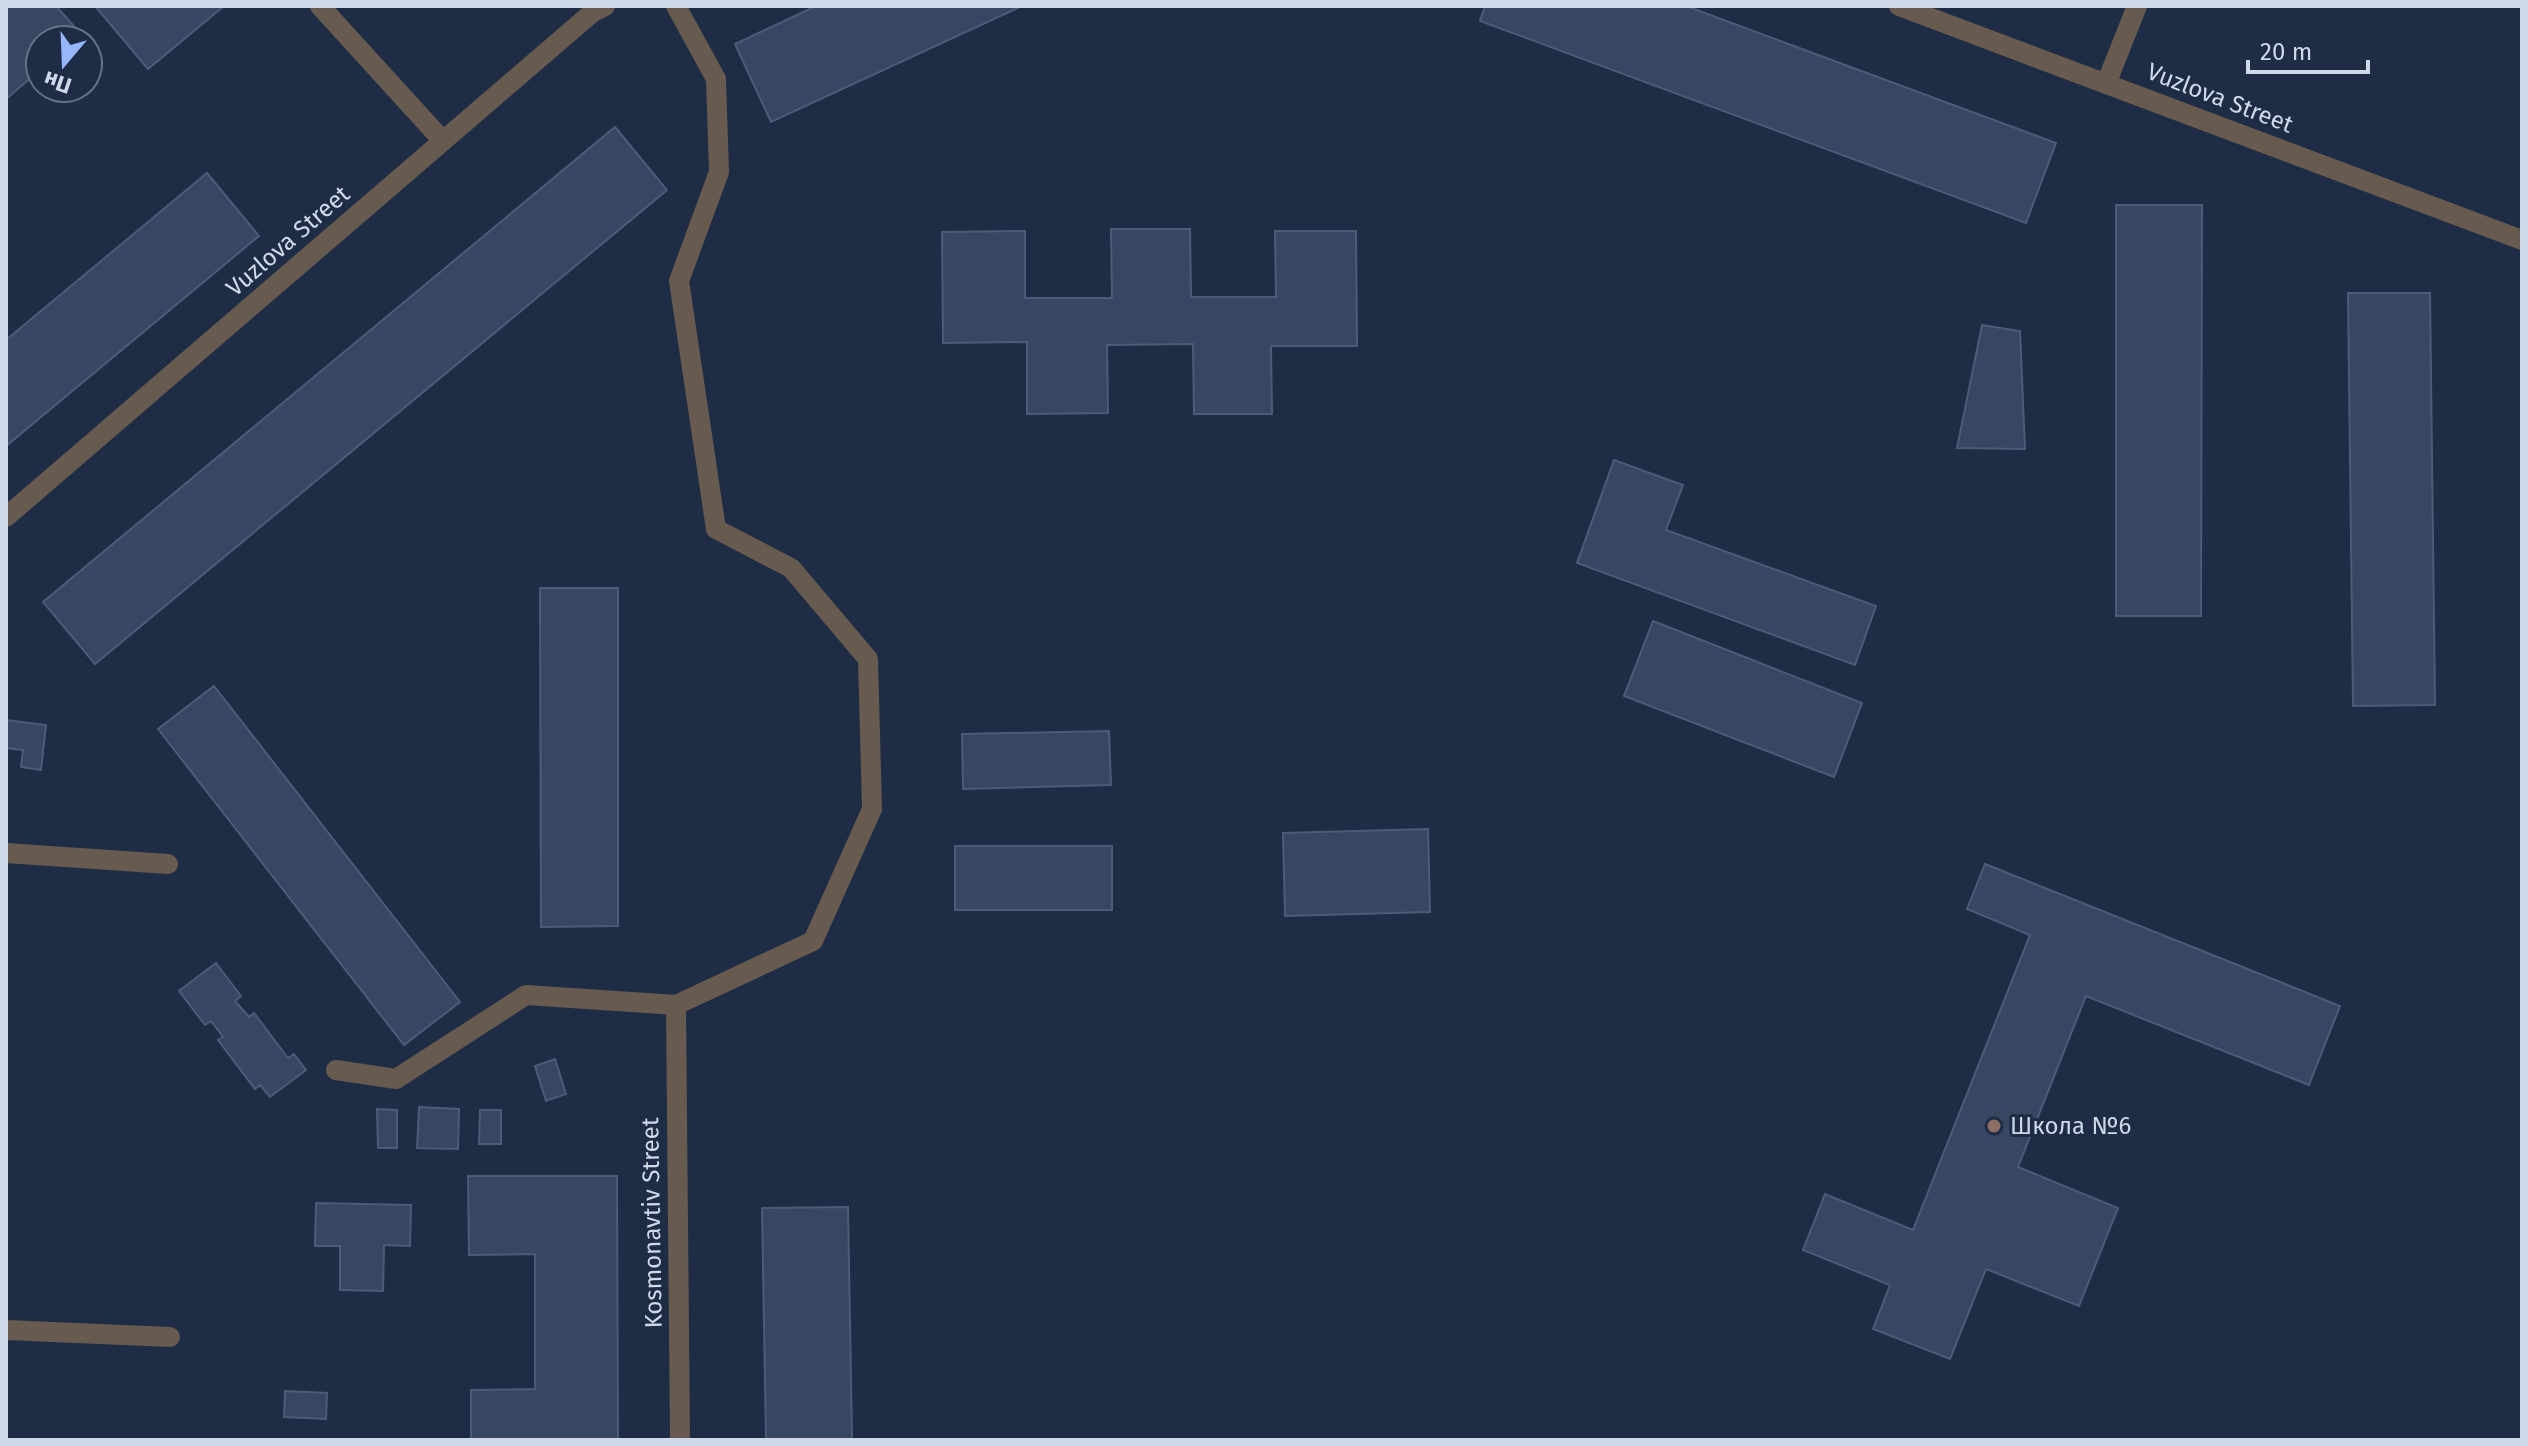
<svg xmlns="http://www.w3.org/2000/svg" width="2528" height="1446" font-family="'Fira Sans',sans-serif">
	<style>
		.building { fill: #374761; stroke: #4c5c78; stroke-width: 2 }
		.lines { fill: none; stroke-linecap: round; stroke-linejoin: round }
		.minor { stroke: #675a4f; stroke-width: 20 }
		.education-dot { fill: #8d6e63; stroke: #1e2c45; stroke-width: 3 }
		.labels { text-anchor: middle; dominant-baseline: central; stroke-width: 6; stroke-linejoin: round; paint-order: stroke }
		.street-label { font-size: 24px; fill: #cfd9e9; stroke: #1e2c45 }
		.poi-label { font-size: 24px; fill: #cfd9e9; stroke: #1e2c45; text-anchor: start }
	</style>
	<rect width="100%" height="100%" fill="#1e2c45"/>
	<path class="building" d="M 6,6 L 56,6 L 81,34 L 74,40 L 40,40 L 40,70 L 6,99 Z
		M 95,6 L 224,6 L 148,69 Z
		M 816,6 L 1022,6 L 771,122 L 735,44 Z
		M 1485,6 L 1686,6 L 2056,143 L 2026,223 L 1480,21 Z
		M 615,127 L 667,190 L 95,664 L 43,602 Z
		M 207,173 L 259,236 L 6,446 L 6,340 Z
		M 2116,205 L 2202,205 L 2201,616 L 2116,616 Z
		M 1111,229 L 1190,229 L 1191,297 L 1276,297 L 1275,231 L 1356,231 L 1357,346 L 1271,346 L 1272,414 L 1194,414 L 1193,344 L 1107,345 L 1108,413 L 1027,414 L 1027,342 L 943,343 L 942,232 L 1025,231 L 1025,298 L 1112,298 Z
		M 2348,293 L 2430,293 L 2435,705 L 2353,706 Z
		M 1982,325 L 2020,331 L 2025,449 L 1957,448 Z
		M 1614,460 L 1683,485 L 1666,530 L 1876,606 L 1855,665 L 1577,563 Z
		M 540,588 L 618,588 L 618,926 L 541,927 Z
		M 1653,621 L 1862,703 L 1834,777 L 1624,696 Z
		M 214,686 L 460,1002 L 404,1045 L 158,729 Z
		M 6,720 L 46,725 L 41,770 L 21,767 L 23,750 L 6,748 Z
		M 1109,731 L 1111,785 L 963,789 L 962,734 Z
		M 1428,829 L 1430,912 L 1285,916 L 1283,833 Z
		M 955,846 L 1112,846 L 1112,910 L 955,910 Z
		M 1985,864 L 2340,1006 L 2309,1085 L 2086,996 L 2018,1167 L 2118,1208 L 2079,1306 L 1986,1269 L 1950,1359 L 1873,1329 L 1890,1285 L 1803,1250 L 1825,1194 L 1913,1230 L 2030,935 L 1967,909 Z
		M 216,963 L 241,996 L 235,1001 L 249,1017 L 254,1013 L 288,1058 L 294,1054 L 306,1070 L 270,1097 L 260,1085 L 255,1089 L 218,1040 L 223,1037 L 211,1021 L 205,1025 L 179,991 Z
		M 555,1059 L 566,1094 L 546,1101 L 535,1066 Z
		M 419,1107 L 459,1109 L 458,1149 L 417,1148 Z
		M 377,1109 L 397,1110 L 397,1148 L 378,1148 Z
		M 480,1110 L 501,1110 L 501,1144 L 479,1144 Z
		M 468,1176 L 617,1176 L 618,1440 L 471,1440 L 471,1390 L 535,1389 L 535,1254 L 469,1255 Z
		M 316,1203 L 411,1205 L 410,1246 L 384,1245 L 383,1291 L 340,1290 L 340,1246 L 315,1246 Z
		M 848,1207 L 852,1440 L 766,1440 L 762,1208 Z
		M 285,1391 L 327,1393 L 326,1419 L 284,1417 Z"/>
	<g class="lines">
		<path class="minor" d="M 320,6 L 443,141
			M 1899,6 L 2522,240
			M 2106,84 L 2137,6
			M 6,517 L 593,12 L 605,6
			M 6,853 L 168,864
			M 676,1005 L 680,1440
			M 336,1070 L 396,1079 L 526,995 L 676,1005 L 813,941 L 872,809 L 868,659 L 791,568 L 716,529 L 679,281 L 719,172 L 716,79 L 676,6
			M 6,1330 L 170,1337"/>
	</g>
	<circle class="education-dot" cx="1994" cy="1126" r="8"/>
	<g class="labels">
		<g class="street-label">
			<text transform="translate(2220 98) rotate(21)">Vuzlova Street</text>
			<text transform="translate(288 241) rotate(-41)">Vuzlova Street</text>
			<text transform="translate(652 1223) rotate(-91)">Kosmonavtiv Street</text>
		</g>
		<g class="poi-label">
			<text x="2010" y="1126">Школа №6</text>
		</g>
	</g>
	<rect width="2528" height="1446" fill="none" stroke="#cfd9e9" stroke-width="16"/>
	<g transform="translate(64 64) rotate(199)"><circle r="38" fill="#1e2c45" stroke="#657187" stroke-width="2"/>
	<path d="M0-6L14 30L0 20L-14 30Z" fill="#97b6fd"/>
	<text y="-12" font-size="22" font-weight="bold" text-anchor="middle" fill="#cfd9e9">Пн</text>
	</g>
	<path d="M2248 60v12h120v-12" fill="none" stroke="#cfd9e9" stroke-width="4"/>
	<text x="2260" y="60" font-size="24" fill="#cfd9e9" stroke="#1e2c45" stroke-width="6" paint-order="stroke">20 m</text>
</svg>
